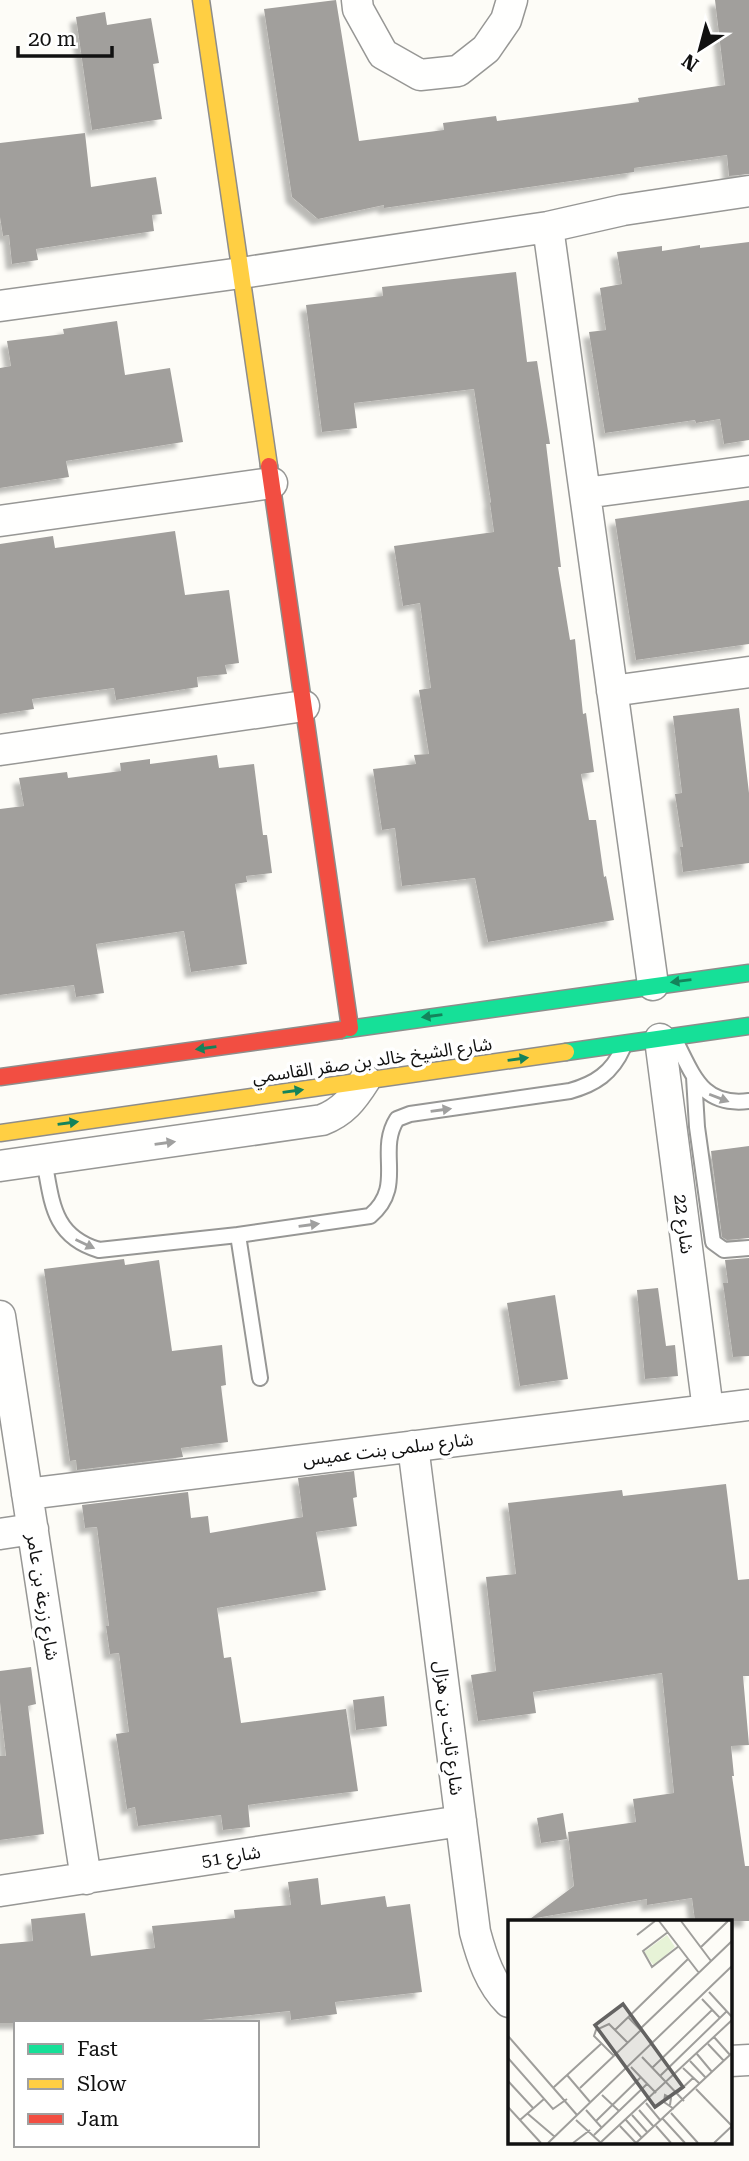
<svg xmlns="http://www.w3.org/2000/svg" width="749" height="2161" font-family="'Roboto Serif','Noto Sans Arabic',serif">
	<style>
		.building { fill: #a19f9c; filter: url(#shadow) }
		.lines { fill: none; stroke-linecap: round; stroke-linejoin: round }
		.lane-casing { stroke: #979795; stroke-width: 18 }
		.street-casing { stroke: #979795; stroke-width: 33 }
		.fast-casing { stroke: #8e8d8b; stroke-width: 19 }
		.slow-casing { stroke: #8e8d8b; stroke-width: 19 }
		.jam-casing { stroke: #8e8d8b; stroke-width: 19 }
		.lane { stroke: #fffffe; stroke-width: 14 }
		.street { stroke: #fffffe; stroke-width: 30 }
		.fast { stroke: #16e098; stroke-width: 16 }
		.slow { stroke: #ffcf43; stroke-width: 16 }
		.jam { stroke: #f24e42; stroke-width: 16 }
		.oneway { fill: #14835b }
		.oneway2 { fill: #a0a09f }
		.labels { text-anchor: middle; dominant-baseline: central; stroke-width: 7; stroke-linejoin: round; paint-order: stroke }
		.street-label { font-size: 18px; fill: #111; stroke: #fff }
		.inset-road { fill: none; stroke: #9f9e9b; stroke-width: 2 }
		.view { fill: #646362; fill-opacity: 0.15; stroke: #646362; stroke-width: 3.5 }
		.inset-edge { fill: none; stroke: #111; stroke-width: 3.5 }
	</style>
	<defs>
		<filter id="shadow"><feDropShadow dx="-6" dy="6" stdDeviation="2" flood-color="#0004"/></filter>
	</defs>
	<rect width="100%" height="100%" fill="#fdfcf7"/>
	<path class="building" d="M 336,0 L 359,141 L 444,130 L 443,123 L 496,116 L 497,121 L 639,102 L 638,98 L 725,85 L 715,0 L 749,0 L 749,174 L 729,176 L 727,155 L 634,168 L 634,172 L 384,208 L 384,205 L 318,219 L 292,197 L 264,9 Z
		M 105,12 L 107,25 L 151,18 L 159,63 L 153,64 L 162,119 L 92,130 L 76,17 Z
		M 85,133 L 91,187 L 156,177 L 162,214 L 152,215 L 154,231 L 36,249 L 38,260 L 12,264 L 9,235 L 3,236 L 0,217 L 0,143 Z
		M 749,242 L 749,440 L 724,444 L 720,419 L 696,423 L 695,420 L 605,433 L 589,332 L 606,330 L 600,288 L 622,284 L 617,252 L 662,246 L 662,251 L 700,245 L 700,248 Z
		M 516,272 L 527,362 L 537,361 L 550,444 L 546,444 L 561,567 L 558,567 L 570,640 L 575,639 L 583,714 L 586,713 L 594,772 L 581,774 L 589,820 L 596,820 L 604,877 L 606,876 L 614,920 L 488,942 L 475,878 L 402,886 L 395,828 L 382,830 L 373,769 L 416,764 L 414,755 L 429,754 L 419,690 L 431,688 L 420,603 L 403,606 L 394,546 L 494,532 L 490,503 L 491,502 L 474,389 L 354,403 L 357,428 L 322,432 L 306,305 L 383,296 L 382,287 Z
		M 117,321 L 125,375 L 170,368 L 183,442 L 66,461 L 69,477 L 0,488 L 0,368 L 11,366 L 7,341 L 64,334 L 63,329 Z
		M 749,500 L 749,644 L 636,660 L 615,519 Z
		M 175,531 L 185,595 L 229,590 L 239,663 L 225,665 L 227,674 L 197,677 L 198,687 L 116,700 L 114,688 L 32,699 L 34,709 L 0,714 L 0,544 L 53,536 L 55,548 Z
		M 739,708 L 749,793 L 749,863 L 683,872 L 680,847 L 683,847 L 675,794 L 682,793 L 673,716 Z
		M 217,755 L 219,768 L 254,764 L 263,835 L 267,835 L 272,873 L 246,876 L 247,882 L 235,884 L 247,964 L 191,972 L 184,931 L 96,944 L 104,993 L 76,997 L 74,985 L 0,995 L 0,809 L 24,806 L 19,778 L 67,772 L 68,778 L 121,771 L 120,763 L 150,759 L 150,764 Z
		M 749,1146 L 749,1238 L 727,1240 L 722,1237 L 711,1151 Z
		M 749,1258 L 749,1356 L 733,1357 L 723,1283 L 728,1283 L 725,1260 Z
		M 124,1259 L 125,1265 L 159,1260 L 172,1351 L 222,1345 L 226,1385 L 221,1386 L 228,1442 L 181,1448 L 183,1457 L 77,1470 L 76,1460 L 70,1461 L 44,1269 Z
		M 658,1288 L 666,1346 L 675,1345 L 678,1376 L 645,1379 L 637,1290 Z
		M 555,1295 L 568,1379 L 520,1386 L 507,1303 Z
		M 354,1471 L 357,1497 L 353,1498 L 357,1526 L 316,1532 L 326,1590 L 217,1608 L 224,1658 L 231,1657 L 241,1723 L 346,1709 L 358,1791 L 248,1805 L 250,1827 L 223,1830 L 221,1815 L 138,1826 L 135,1807 L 127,1809 L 116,1734 L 129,1732 L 119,1653 L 110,1654 L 106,1626 L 109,1626 L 97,1527 L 85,1528 L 82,1505 L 188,1492 L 191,1518 L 208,1516 L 210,1533 L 303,1517 L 298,1478 Z
		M 726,1484 L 738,1580 L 749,1579 L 749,1676 L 743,1676 L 749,1745 L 731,1746 L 734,1776 L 732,1776 L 745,1866 L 749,1866 L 749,1921 L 695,1921 L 692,1898 L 647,1905 L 647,1899 L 530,1919 L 574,1886 L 568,1832 L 636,1822 L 633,1799 L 674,1793 L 662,1673 L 533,1692 L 536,1713 L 478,1721 L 471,1675 L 496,1671 L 486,1577 L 516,1574 L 508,1503 L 622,1490 L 623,1496 Z
		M 31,1667 L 36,1704 L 28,1706 L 44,1834 L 0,1840 L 0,1756 L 6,1756 L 0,1702 L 0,1671 Z
		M 384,1696 L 387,1726 L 356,1730 L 353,1700 Z
		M 563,1813 L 567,1839 L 541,1843 L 537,1818 Z
		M 318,1878 L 321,1905 L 385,1896 L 387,1907 L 410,1904 L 422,1992 L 335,2002 L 337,2014 L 291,2020 L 290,2011 L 172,2023 L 0,2023 L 0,1944 L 33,1941 L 31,1919 L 85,1913 L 91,1956 L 155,1948 L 152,1926 L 235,1918 L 234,1910 L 291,1905 L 288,1882 Z"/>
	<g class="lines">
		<defs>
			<path id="lane" d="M 674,1038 C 693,1074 701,1107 749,1101
				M 694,1077 L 697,1127 L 713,1242 L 724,1250 L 749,1248
				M 44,1160 C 52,1201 52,1236 99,1250 L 238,1235 L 370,1216 C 406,1186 376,1152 397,1119 L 410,1114 L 570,1091 C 595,1084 612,1073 623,1048
				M 238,1235 L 260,1378"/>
			<path id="street" d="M 357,0 L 358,9 L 383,54 L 420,75 L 458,71 L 486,49 L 506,20 L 512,0
				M 548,227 L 653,985
				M 0,306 L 241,273 L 548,227 L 623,210 L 749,191
				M 585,493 L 749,471
				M 0,521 L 272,483
				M 612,691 L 749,672
				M 0,750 L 304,706
				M 660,1039 L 708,1410
				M 0,1166 L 322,1120 C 343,1112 353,1099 365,1080
				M 0,1316 L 86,1879
				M 413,1446 L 475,1932 C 482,1958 490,1983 509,2002
				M 27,1494 L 749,1405
				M 0,1534 L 33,1529
				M 0,1891 L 461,1821
				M 730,2061 L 749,2060"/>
			<path id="fast" d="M 341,1030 L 749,973
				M 566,1052 L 749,1026"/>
			<path id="slow" d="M 201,0 L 269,466
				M 0,1133 L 566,1052"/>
			<path id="jam" d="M 269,466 L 350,1028
				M 0,1077 L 341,1030"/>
		</defs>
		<use href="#lane" class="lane-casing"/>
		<use href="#street" class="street-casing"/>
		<use href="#fast" class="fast-casing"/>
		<use href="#slow" class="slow-casing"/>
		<use href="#jam" class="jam-casing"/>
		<use href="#lane" class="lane"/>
		<use href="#street" class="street"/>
		<use href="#fast" class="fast"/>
		<use href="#slow" class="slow"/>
		<use href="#jam" class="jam"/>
	</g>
	<defs><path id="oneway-solid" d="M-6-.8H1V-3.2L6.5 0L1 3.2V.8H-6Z" transform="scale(1.75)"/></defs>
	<g class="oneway">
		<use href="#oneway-solid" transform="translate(681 981) rotate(173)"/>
		<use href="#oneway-solid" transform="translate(432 1016) rotate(172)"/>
		<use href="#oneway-solid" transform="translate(206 1048) rotate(172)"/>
		<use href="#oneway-solid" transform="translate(518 1059) rotate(-8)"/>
		<use href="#oneway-solid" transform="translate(293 1091) rotate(-8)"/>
		<use href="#oneway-solid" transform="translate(68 1123) rotate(-8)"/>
	</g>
	<g class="oneway2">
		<use href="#oneway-solid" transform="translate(719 1098) rotate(21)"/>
		<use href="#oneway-solid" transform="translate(441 1110) rotate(-8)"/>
		<use href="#oneway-solid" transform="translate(165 1143) rotate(-8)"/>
		<use href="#oneway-solid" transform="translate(309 1225) rotate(-8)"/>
		<use href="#oneway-solid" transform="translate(85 1244) rotate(25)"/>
	</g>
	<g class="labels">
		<g class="street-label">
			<text transform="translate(372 1060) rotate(-8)">شارع الشيخ خالد بن صقر القاسمي</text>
			<text transform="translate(684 1224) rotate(83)">شارع 22</text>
			<text transform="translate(388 1449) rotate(-7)">شارع سلمى بنت عميس</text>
			<text transform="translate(43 1597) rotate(81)">شارع زرعة بن عامر</text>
			<text transform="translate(449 1728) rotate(83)">شارع ثابت بن هزال</text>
			<text transform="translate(231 1856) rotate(-9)">شارع 51</text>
		</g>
	</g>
	<g transform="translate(508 1920)">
		<rect width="224" height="224" fill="#fdfcf7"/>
		<path d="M 159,15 L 167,27 L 146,46 L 136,32 Z" fill="#e7f3d7"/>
		<path class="inset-road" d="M 151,1 L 191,53M 173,1 L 203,41M 160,12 L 135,31 L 144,47 L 171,26M 129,15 L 147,1M 193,27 L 220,1M 201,72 L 224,97M 194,79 L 212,98M 120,97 L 145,123M 132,109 L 224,21M 107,110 L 180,39M 0,116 L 69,195M 206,117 L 222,135M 200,124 L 216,141M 189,134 L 204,152M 106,136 L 86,116 L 88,110 L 101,104 L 120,123M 134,137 L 176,181M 0,138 L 45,189 L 59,179M 182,141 L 198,158M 123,147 L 148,173M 144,148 L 204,90M 175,148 L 192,164M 59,155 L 82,182M 152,156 L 219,91M 0,161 L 25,188M 46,167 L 94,123M 72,168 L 133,110M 188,169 L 224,206M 169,173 L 185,158M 94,175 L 111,191M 138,183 L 153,201M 162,185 L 163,178 L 157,175 L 156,182 L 166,189M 0,187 L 33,223M 78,190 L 94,208M 131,190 L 146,207M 163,193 L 190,223M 20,194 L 47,217M 124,195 L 140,213M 155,199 L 177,223M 12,200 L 36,179M 68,200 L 93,223M 118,200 L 134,218M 88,201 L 133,157M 112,206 L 128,223M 148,206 L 163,223M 86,215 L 139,164M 40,223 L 224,46M 65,223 L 82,210M 92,223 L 224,100M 128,223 L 224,133M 206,223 L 224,206"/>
		<path class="view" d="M 115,84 L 175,167 L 147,187 L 87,105 Z"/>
		<rect width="224" height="224" class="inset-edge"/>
	</g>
	<rect x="14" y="2021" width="245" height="126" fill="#ffffff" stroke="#a0a0a0" stroke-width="2"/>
	<rect x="28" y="2044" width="35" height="10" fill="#16e098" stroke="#a0a0a0" stroke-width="2"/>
	<text x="77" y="2056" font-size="21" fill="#111111">Fast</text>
	<rect x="28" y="2079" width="35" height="10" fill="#ffcf43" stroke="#a0a0a0" stroke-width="2"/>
	<text x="77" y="2091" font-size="21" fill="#111111">Slow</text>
	<rect x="28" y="2114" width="35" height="10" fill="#f24e42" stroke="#a0a0a0" stroke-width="2"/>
	<text x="77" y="2126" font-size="21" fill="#111111">Jam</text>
	<g transform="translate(700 49) rotate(216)" stroke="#ffffff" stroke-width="5" paint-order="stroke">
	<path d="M0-5L12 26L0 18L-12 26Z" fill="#111111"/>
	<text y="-10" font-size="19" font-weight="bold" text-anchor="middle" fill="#111111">N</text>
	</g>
	<path d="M18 46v10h94v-10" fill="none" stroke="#111111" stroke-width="3.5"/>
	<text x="28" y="46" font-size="21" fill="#111111" stroke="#ffffff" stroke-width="5" paint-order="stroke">20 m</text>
</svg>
